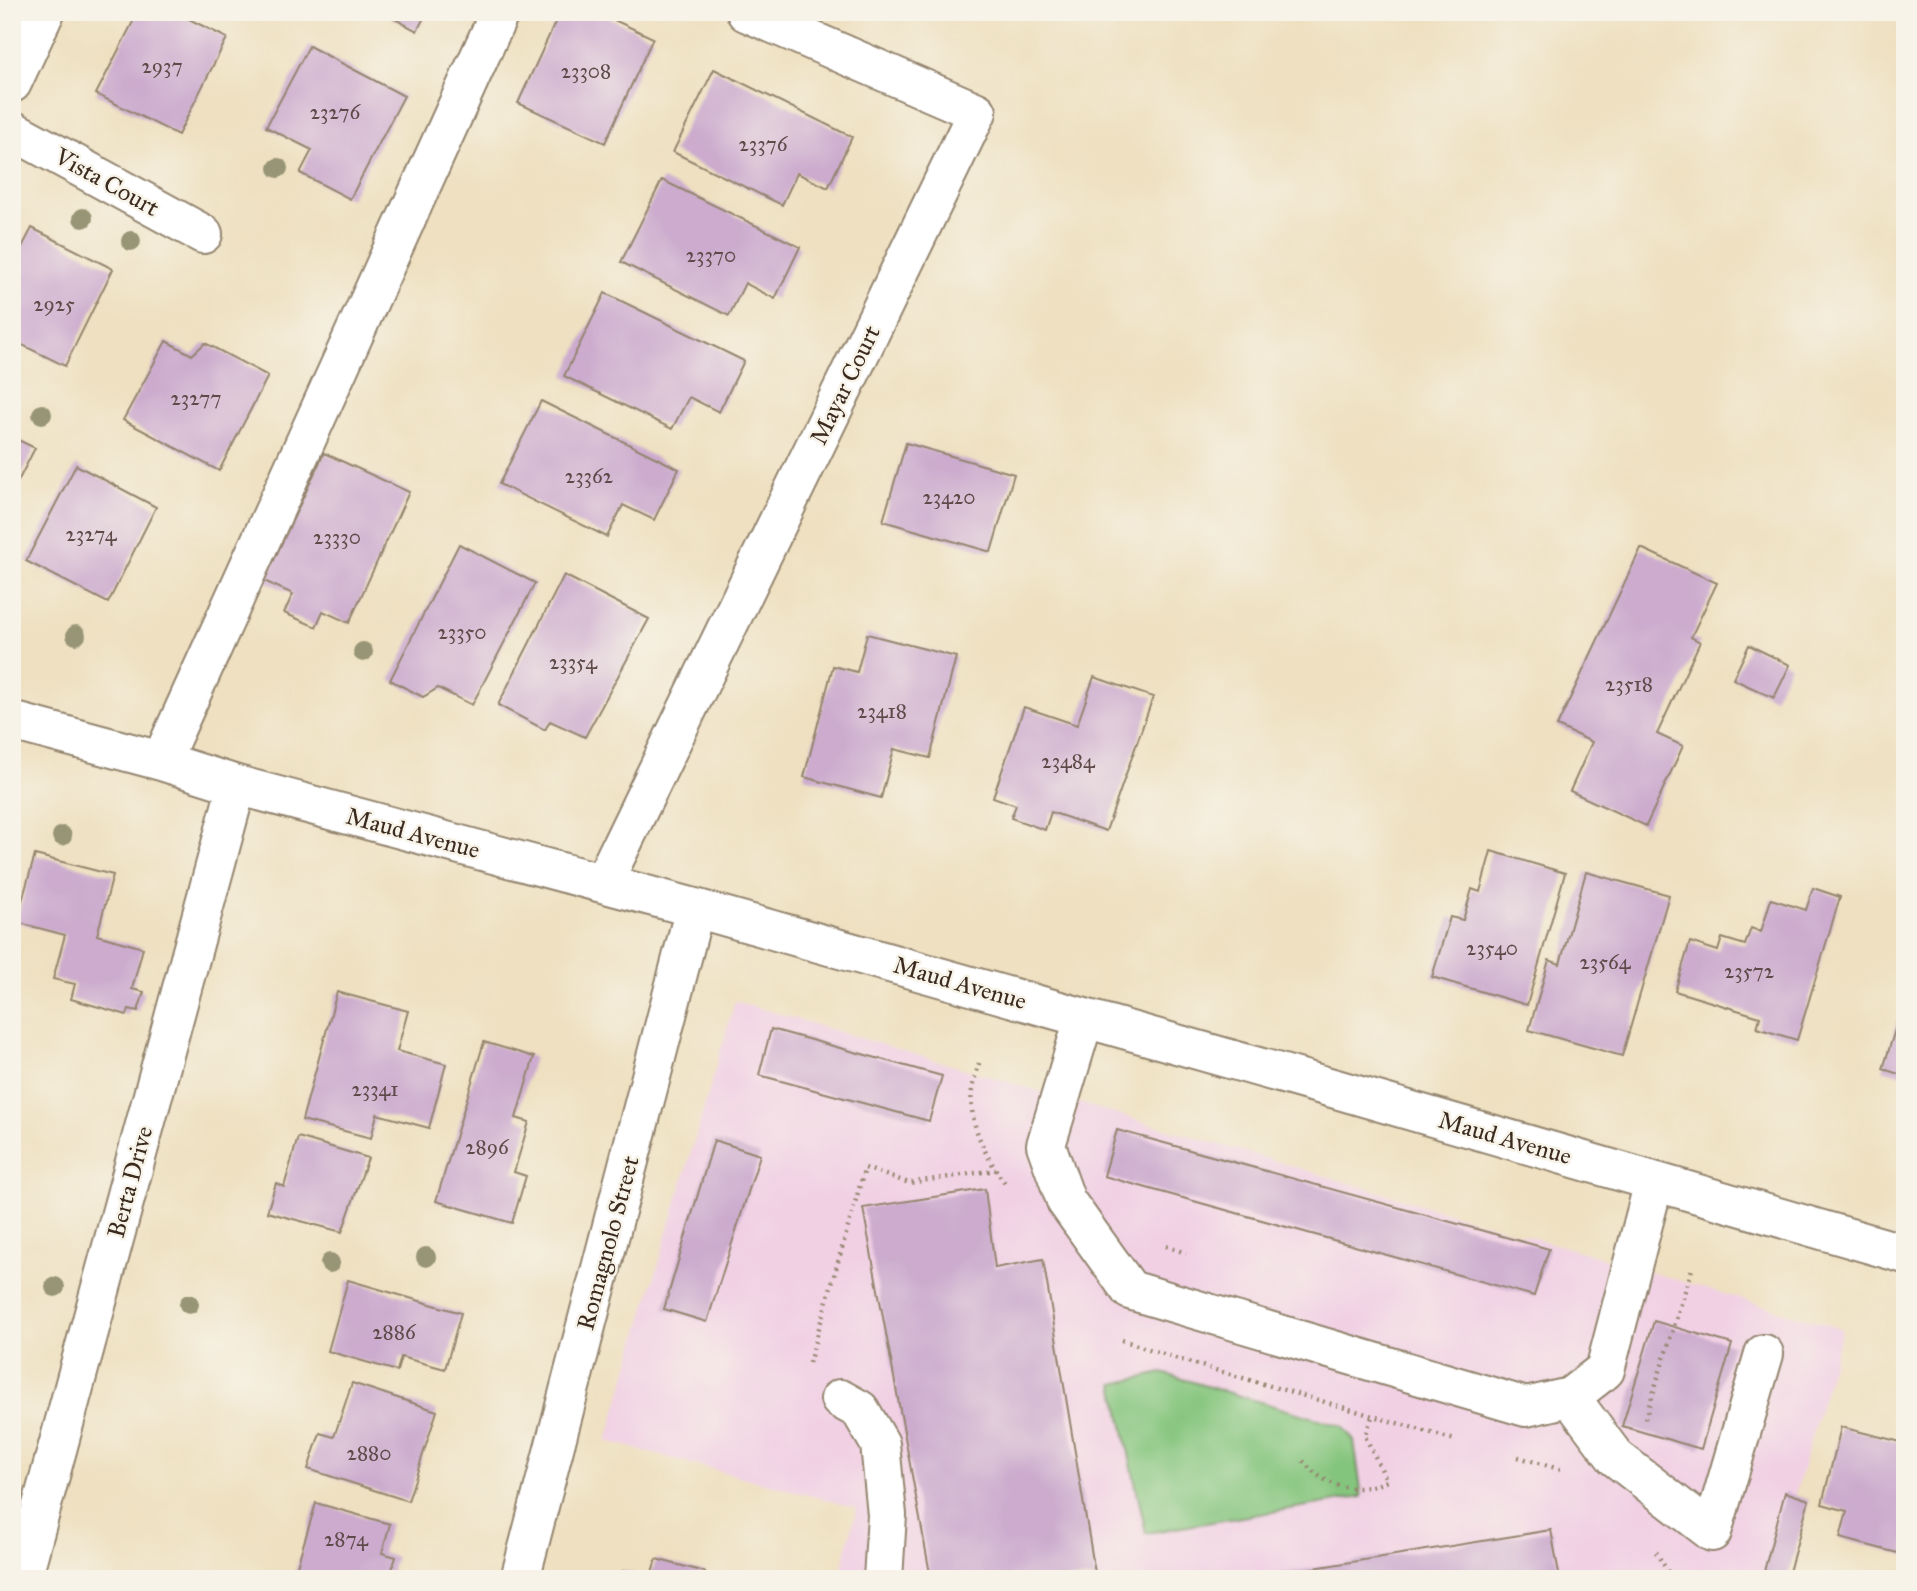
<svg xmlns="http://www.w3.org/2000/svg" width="1917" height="1591" font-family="'IM FELL Great Primer',serif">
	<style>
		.built { fill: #f1d0e4 }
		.green { fill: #84c57d; stroke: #60784e; stroke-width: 2 }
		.building { fill: #ccabce }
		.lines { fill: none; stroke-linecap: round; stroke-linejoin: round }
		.minor-casing { stroke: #94856f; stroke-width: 42 }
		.path { stroke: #94856f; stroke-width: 4.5; stroke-dasharray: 2 5; stroke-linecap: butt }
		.minor { stroke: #fff; stroke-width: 38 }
		.tree { fill: #989576 }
		.labels { text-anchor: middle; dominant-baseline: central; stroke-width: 5; stroke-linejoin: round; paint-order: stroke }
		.number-label { font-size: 21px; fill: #5f4a4a }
		.street-label { font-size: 24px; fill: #3b2a1e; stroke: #f7f3e8 }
	</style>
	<rect width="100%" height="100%" fill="#f7f3e8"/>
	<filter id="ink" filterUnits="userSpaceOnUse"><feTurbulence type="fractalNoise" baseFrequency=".0143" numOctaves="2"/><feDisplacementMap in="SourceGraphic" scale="14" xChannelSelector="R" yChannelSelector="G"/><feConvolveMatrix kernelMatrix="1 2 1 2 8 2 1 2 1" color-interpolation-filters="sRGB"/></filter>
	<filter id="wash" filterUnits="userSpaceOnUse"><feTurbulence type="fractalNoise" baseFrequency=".00686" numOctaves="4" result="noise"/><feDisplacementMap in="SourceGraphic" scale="28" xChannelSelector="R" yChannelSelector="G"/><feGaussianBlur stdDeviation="1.57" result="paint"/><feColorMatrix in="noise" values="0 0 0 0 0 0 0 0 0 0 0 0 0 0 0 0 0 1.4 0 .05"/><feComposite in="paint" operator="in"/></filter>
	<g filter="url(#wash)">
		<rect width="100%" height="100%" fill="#eee0c0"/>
		<path class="built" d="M 735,1001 L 1842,1329 L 1771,1579 L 839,1579 L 857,1508 L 607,1441 Z"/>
		<path class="green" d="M 1162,1373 L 1342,1426 L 1354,1441 L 1362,1497 L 1146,1533 L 1114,1384 Z"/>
		<g id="blocks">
			<path class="building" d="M 138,12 L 175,12 L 227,38 L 178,135 L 96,94 Z
				M 382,12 L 427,12 L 417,31 Z
				M 560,12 L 597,12 L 653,38 L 605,143 L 518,103 Z
				M 309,46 L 404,96 L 350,199 L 300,173 L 312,150 L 266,127 Z
				M 714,69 L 852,137 L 828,188 L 797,173 L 782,205 L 673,152 Z
				M 662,180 L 800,247 L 775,299 L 745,283 L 729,316 L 621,262 Z
				M 32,228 L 113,269 L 65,366 L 12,340 L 12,266 Z
				M 605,293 L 744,361 L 719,412 L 689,397 L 672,429 L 564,376 Z
				M 166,341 L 192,355 L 205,343 L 268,376 L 219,471 L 123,420 Z
				M 541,401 L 679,469 L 654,520 L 623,505 L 607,537 L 499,484 Z
				M 12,437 L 35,448 L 12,493 Z
				M 906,443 L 1014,474 L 991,552 L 883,521 Z
				M 324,453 L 409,492 L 349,623 L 323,611 L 316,627 L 284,613 L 293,594 L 264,581 Z
				M 76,465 L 156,507 L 108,603 L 26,561 Z
				M 459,544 L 535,583 L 472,705 L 438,688 L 423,697 L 390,680 Z
				M 1641,548 L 1717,583 L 1691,637 L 1700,642 L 1657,734 L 1683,746 L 1646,826 L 1570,791 L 1592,742 L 1557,726 Z
				M 564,575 L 649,619 L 585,737 L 550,721 L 545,730 L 498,705 Z
				M 867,634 L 956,657 L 930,758 L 894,749 L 881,798 L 804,777 L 833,666 L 857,672 Z
				M 1749,645 L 1790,665 L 1774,698 L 1733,679 Z
				M 1094,677 L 1153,697 L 1106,831 L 1051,812 L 1045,830 L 1011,818 L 1016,805 L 993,797 L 1024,707 L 1077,725 Z
				M 1491,851 L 1565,873 L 1527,1005 L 1432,977 L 1450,917 L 1463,920 L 1472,889 L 1480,892 Z
				M 35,855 L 113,875 L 97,935 L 143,948 L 132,989 L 144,992 L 138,1011 L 129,1009 L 127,1015 L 71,999 L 75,984 L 53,979 L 65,935 L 16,922 Z
				M 1586,872 L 1669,895 L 1622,1056 L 1529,1030 L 1549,960 L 1560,964 Z
				M 1813,888 L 1840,897 L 1797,1040 L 1757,1028 L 1760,1017 L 1675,991 L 1690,942 L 1718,951 L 1722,938 L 1745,945 L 1751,928 L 1761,932 L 1771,899 L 1806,910 Z
				M 337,992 L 408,1011 L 397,1051 L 446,1064 L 429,1128 L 377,1114 L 371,1138 L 302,1120 Z
				M 1904,1000 L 1905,1000 L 1905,1076 L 1883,1069 Z
				M 771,1029 L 942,1076 L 929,1121 L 759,1075 Z
				M 484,1042 L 534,1057 L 516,1118 L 529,1122 L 514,1172 L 526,1176 L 512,1223 L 436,1201 Z
				M 1117,1130 L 1549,1249 L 1534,1296 L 1104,1176 Z
				M 298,1137 L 368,1158 L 342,1232 L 267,1212 L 276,1183 L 284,1187 Z
				M 714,1140 L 760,1155 L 707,1322 L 664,1309 Z
				M 985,1189 L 995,1268 L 1043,1259 L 1096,1579 L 931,1579 L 863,1208 Z
				M 348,1280 L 461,1313 L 445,1369 L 401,1357 L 397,1371 L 328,1351 Z
				M 1654,1321 L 1732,1344 L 1701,1449 L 1622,1426 Z
				M 352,1383 L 437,1411 L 408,1501 L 308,1469 L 320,1433 L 334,1437 Z
				M 1841,1427 L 1905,1443 L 1905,1555 L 1840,1538 L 1847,1511 L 1822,1504 Z
				M 1785,1492 L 1809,1500 L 1787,1579 L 1762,1579 Z
				M 316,1503 L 390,1524 L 382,1553 L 396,1557 L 389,1579 L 293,1579 Z
				M 1551,1530 L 1560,1579 L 1258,1579 L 1258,1577 Z
				M 656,1559 L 705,1572 L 704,1579 L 650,1579 Z
				M 623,1571 L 649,1578 L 649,1579 L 620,1579 Z"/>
		</g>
	</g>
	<g filter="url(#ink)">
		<use href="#blocks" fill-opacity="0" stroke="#94856f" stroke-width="2"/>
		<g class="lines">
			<defs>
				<path id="minor" d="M 12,83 L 45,12
					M 12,130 L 203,234
					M 12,721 L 161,761 L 237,785 L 695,908 L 1336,1089 L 1905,1254
					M 161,761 L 498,16
					M 603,883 L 977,112 L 746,12
					M 1084,1019 L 1046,1145 L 1066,1201 L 1130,1290 L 1526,1407 L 1570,1397 L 1605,1370 L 1654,1182
					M 1570,1397 L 1615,1457 L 1712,1532 L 1764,1354
					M 840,1399 L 860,1410 L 880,1444 L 887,1515 L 883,1579
					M 22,1579 L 237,785
					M 520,1579 L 695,908"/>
			</defs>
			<use href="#minor" class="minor-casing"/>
			<path class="path" d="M 979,1063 C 977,1072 973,1081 972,1090 C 968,1124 986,1157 1005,1183
				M 1166,1246 L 1186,1253
				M 1122,1340 L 1178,1359 L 1455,1440
				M 809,1363 L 865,1168 L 909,1183 L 996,1170
				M 1645,1419 L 1692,1269
				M 1518,1457 L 1563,1470
				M 1303,1461 C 1326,1488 1355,1495 1387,1481 L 1365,1436 L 1372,1417
				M 1656,1552 L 1672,1579"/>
			<use href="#minor" class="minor"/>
		</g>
		<g class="tree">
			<circle cx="278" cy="168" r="10"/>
			<circle cx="83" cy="218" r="10"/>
			<circle cx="131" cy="241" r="10"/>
			<circle cx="42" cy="414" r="10"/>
			<circle cx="76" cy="635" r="10"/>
			<circle cx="363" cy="652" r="10"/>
			<circle cx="62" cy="836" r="10"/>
			<circle cx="426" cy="1257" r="10"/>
			<circle cx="330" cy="1263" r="10"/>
			<circle cx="55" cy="1287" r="10"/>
			<circle cx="189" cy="1304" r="10"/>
		</g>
	</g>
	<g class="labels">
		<g class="number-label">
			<text x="162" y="66">2937</text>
			<text x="586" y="71">23308</text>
			<text x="335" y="112">23276</text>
			<text x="763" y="144">23376</text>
			<text x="711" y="255">23370</text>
			<text x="54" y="304">2925</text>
			<text x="196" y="398">23277</text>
			<text x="589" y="476">23362</text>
			<text x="949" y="497">23420</text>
			<text x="91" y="534">23274</text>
			<text x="337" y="537">23330</text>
			<text x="462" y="632">23350</text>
			<text x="573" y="662">23354</text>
			<text x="1629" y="684">23518</text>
			<text x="882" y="711">23418</text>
			<text x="1068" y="761">23484</text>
			<text x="1492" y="948">23540</text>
			<text x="1605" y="962">23564</text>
			<text x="1749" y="971">23572</text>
			<text x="375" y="1089">23341</text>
			<text x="487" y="1147">2896</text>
			<text x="394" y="1332">2886</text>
			<text x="369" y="1453">2880</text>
			<text x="346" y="1539">2874</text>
		</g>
		<g class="street-label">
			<text transform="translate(107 182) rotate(29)">Vista Court</text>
			<text transform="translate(845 385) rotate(-64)">Mayar Court</text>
			<text transform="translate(413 833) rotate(15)">Maud Avenue</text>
			<text transform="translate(960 983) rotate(16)">Maud Avenue</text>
			<text transform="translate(1505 1138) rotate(16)">Maud Avenue</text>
			<text transform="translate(130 1182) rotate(-75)">Berta Drive</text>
			<text transform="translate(608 1243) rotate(-75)">Romagnolo Street</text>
		</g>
	</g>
	<rect width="1917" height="1591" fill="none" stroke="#f7f3e8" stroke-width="42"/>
</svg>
